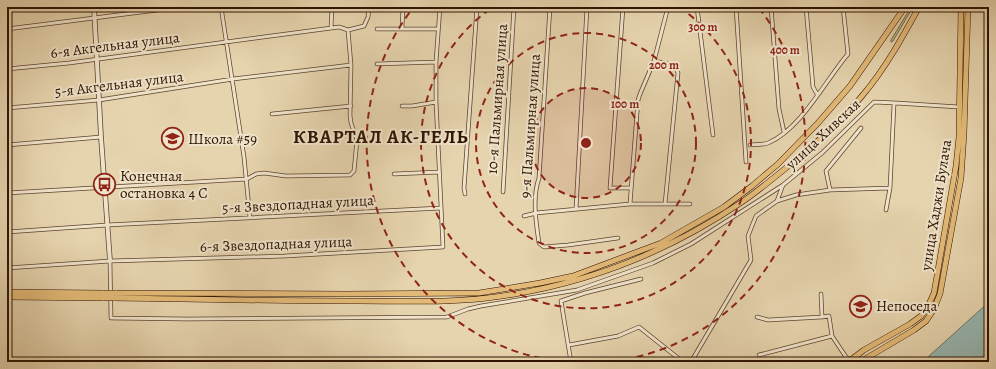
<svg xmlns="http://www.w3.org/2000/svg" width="996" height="369" font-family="Alegreya,serif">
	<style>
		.green { fill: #bcbb86; stroke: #766744 }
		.water { fill: #97b7b2; stroke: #6d756c }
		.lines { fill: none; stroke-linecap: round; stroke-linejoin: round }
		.minor-casing { stroke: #5d432e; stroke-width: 4.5 }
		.tertiary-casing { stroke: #5d432e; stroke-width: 5.5 }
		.primary-casing { stroke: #2f1303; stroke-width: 6 }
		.minor { stroke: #efe3ca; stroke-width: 3 }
		.tertiary { stroke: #efe3ca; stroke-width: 4 }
		.primary { stroke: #e3ba77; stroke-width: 5 }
		.primary-bridge-casing { stroke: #2f1303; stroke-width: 6; stroke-linecap: butt }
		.primary-bridge { stroke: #e3ba77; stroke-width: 5 }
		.ring { fill: none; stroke: #8f2418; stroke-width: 2; stroke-dasharray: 7 5 }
		.labels { text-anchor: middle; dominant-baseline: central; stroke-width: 4; stroke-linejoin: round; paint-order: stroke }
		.street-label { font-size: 15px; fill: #2f1303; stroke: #efe3ca }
		.poi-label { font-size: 15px; fill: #2f1303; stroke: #efe3ca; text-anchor: start }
		.district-label { font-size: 19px; font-weight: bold; letter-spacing: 1px; fill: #2f1303; stroke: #efe3ca }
		.centre { fill: #8f2418; stroke: #efe3ca; stroke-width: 2 }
		.ring-label { font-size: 12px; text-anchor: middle; font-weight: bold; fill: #8f2418; stroke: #efe3ca; stroke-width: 4; stroke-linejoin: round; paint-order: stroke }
	</style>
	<rect width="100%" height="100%" fill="#e6d4ae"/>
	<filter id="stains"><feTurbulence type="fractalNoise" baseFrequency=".005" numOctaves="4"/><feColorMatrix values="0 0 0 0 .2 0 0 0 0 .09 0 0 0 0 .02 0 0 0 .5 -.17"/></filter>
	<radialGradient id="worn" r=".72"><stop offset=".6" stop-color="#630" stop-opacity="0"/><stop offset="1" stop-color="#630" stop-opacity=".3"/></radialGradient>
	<path class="green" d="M 911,7 L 913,7 L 893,41 L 891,42 L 891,40 Z"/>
	<path class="water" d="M 989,302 L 989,362 L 930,362 L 929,356 Z"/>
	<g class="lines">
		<defs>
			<path id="minor" d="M 221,7 L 244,157 L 250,218
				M 550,7 L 539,178 C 532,198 536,222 539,243 L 544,247 L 568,245 L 618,238
				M 623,7 L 610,188 L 631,188
				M 697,7 L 713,135
				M 736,7 L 746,162
				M 771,7 L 779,109 L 784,132
				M 806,7 L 813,87 L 817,94
				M 331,28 L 332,7
				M 7,29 L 181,7
				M 377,29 L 438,29
				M 402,29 L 403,7
				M 654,61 C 662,63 675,63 678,73 L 665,204
				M 377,64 L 436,62
				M 7,69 L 69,63 L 339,27 L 348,30 L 364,26 L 368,17 L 369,7
				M 402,106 L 412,106 L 436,102
				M 7,108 L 99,100 L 233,79 L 351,65
				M 272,114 L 351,106
				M 7,145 L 101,137
				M 750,145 C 756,144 763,145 768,143 C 801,129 825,81 848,54 L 843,7
				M 394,174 L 439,172
				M 830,190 L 826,171 L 861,128
				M 503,192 L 514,7
				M 7,193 L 247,179 L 256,174 L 264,173 L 286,176 L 350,175 L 354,171 L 357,140 L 351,123 L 350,115 L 351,65 L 348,30
				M 465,194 L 464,188 L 477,7
				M 777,201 L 783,185 L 822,153 L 874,102 L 896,103
				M 630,204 L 638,100 L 640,94 L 654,61 L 668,7
				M 576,209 L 587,7
				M 886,210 L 890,188 L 894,104 L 896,103 L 959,107
				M 524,216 L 536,213 L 630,204 L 690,204
				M 7,232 L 107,225 L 441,208
				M 110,261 L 111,318 L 187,319 L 447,317 L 468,309 L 481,306 L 577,290 L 653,263 L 691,244 L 783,185
				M 7,268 L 110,261 L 285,256 L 443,247 L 436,102 L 436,62 L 440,7
				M 821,294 L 822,317 L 829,316 L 832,336
				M 757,317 L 768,320 L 822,317
				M 569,345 L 618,336 L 639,327 L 683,362
				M 759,355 L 832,336 L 846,357 L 850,360
				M 571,362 L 561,301 L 585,293 L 641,279
				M 691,362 L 751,260 L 748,236 L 756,216 L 777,201 L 796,195 L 830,190 L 890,188"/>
			<path id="tertiary" d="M 94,7 L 101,137 L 110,261"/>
			<path id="primary" d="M 7,292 L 104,293
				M 115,293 L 346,294 L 479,293 L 540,283 L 573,276 L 661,243 L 724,207 L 752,186 L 778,164 L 818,123 L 850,86 L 905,7
				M 7,297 L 104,298
				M 114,298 C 196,299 277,301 358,301 C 401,301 444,303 487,298 C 579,287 665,254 742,202 C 757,192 771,180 786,168 C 813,146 840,123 862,96 C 885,69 902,38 919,7
				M 848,362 L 864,350 L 910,324 L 921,316 L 929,304 L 934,293 L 956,166 L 959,137 L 961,7
				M 860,362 L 914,330 L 926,321 L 934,309 L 940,294 L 961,178 L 964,133 L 968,7"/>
		</defs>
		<use href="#minor" class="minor-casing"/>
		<use href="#tertiary" class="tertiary-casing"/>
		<use href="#primary" class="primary-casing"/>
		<use href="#minor" class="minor"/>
		<use href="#tertiary" class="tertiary"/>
		<use href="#primary" class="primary"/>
		<defs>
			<path id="primary-bridge" d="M 104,293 L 115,293
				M 104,298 L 114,298"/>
		</defs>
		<use href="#primary-bridge" class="primary-bridge-casing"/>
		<use href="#primary-bridge" class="primary-bridge"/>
	</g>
	<circle cx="586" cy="143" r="55" fill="#8f2418" fill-opacity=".12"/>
	<g class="ring">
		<circle cx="586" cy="143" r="55"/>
		<circle cx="586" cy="143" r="110"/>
		<path d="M679 7A165 165 0 1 1 493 7"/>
		<path d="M565 362A220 220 0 0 1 413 8M759 8A220 220 0 0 1 607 362"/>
	</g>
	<defs>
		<symbol id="school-ring" viewBox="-11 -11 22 22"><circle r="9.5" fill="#efe3ca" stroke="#8f2418" stroke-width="1.5"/><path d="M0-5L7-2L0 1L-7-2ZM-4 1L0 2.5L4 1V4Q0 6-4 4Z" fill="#8f2418"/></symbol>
		<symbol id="bus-ring" viewBox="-11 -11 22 22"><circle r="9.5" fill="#efe3ca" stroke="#8f2418" stroke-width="1.5"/><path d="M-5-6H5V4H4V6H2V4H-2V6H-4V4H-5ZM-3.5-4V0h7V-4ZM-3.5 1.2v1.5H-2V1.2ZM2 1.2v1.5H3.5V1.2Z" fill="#8f2418"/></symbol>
	</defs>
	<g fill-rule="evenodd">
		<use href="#school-ring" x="160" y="126" width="25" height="25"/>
		<use href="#bus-ring" x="92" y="172" width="25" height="25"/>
		<use href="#school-ring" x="848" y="294" width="25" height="25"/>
	</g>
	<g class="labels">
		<g class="street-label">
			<text transform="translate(115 45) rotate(-7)">6-я Акгельная улица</text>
			<text transform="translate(119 84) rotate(-7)">5-я Акгельная улица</text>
			<text transform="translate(497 99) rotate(-86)">10-я Пальмирная улица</text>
			<text transform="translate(530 126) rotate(-86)">9-я Пальмирная улица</text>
			<text transform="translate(823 134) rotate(-43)">улица Хивская</text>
			<text transform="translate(298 204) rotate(-3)">5-я Звездопадная улица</text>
			<text transform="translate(936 205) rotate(-81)">улица Хаджи Булача</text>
			<text transform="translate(276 244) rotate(-2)">6-я Звездопадная улица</text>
		</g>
		<g class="poi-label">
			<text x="188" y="139">Школа #59</text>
			<text x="120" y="176">Конечная<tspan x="120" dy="17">остановка 4 С</tspan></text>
			<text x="876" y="306">Непоседа</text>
		</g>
		<g class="district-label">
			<text x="381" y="137">КВАРТАЛ АК-ГЕЛЬ</text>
		</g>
	</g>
	<circle cx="586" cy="143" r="6" class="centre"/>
	<g class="ring-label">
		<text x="703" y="31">300 m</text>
		<text x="785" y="54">400 m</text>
		<text x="664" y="69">200 m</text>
		<text x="625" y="108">100 m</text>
	</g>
	<rect width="996" height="369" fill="none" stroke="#e6d4ae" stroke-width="24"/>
	<rect x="8" y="8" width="980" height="353" fill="none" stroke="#2f1303" stroke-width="2"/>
	<rect x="12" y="12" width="972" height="345" fill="none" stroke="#2f1303"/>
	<rect width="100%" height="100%" filter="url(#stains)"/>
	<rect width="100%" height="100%" fill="url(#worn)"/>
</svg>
